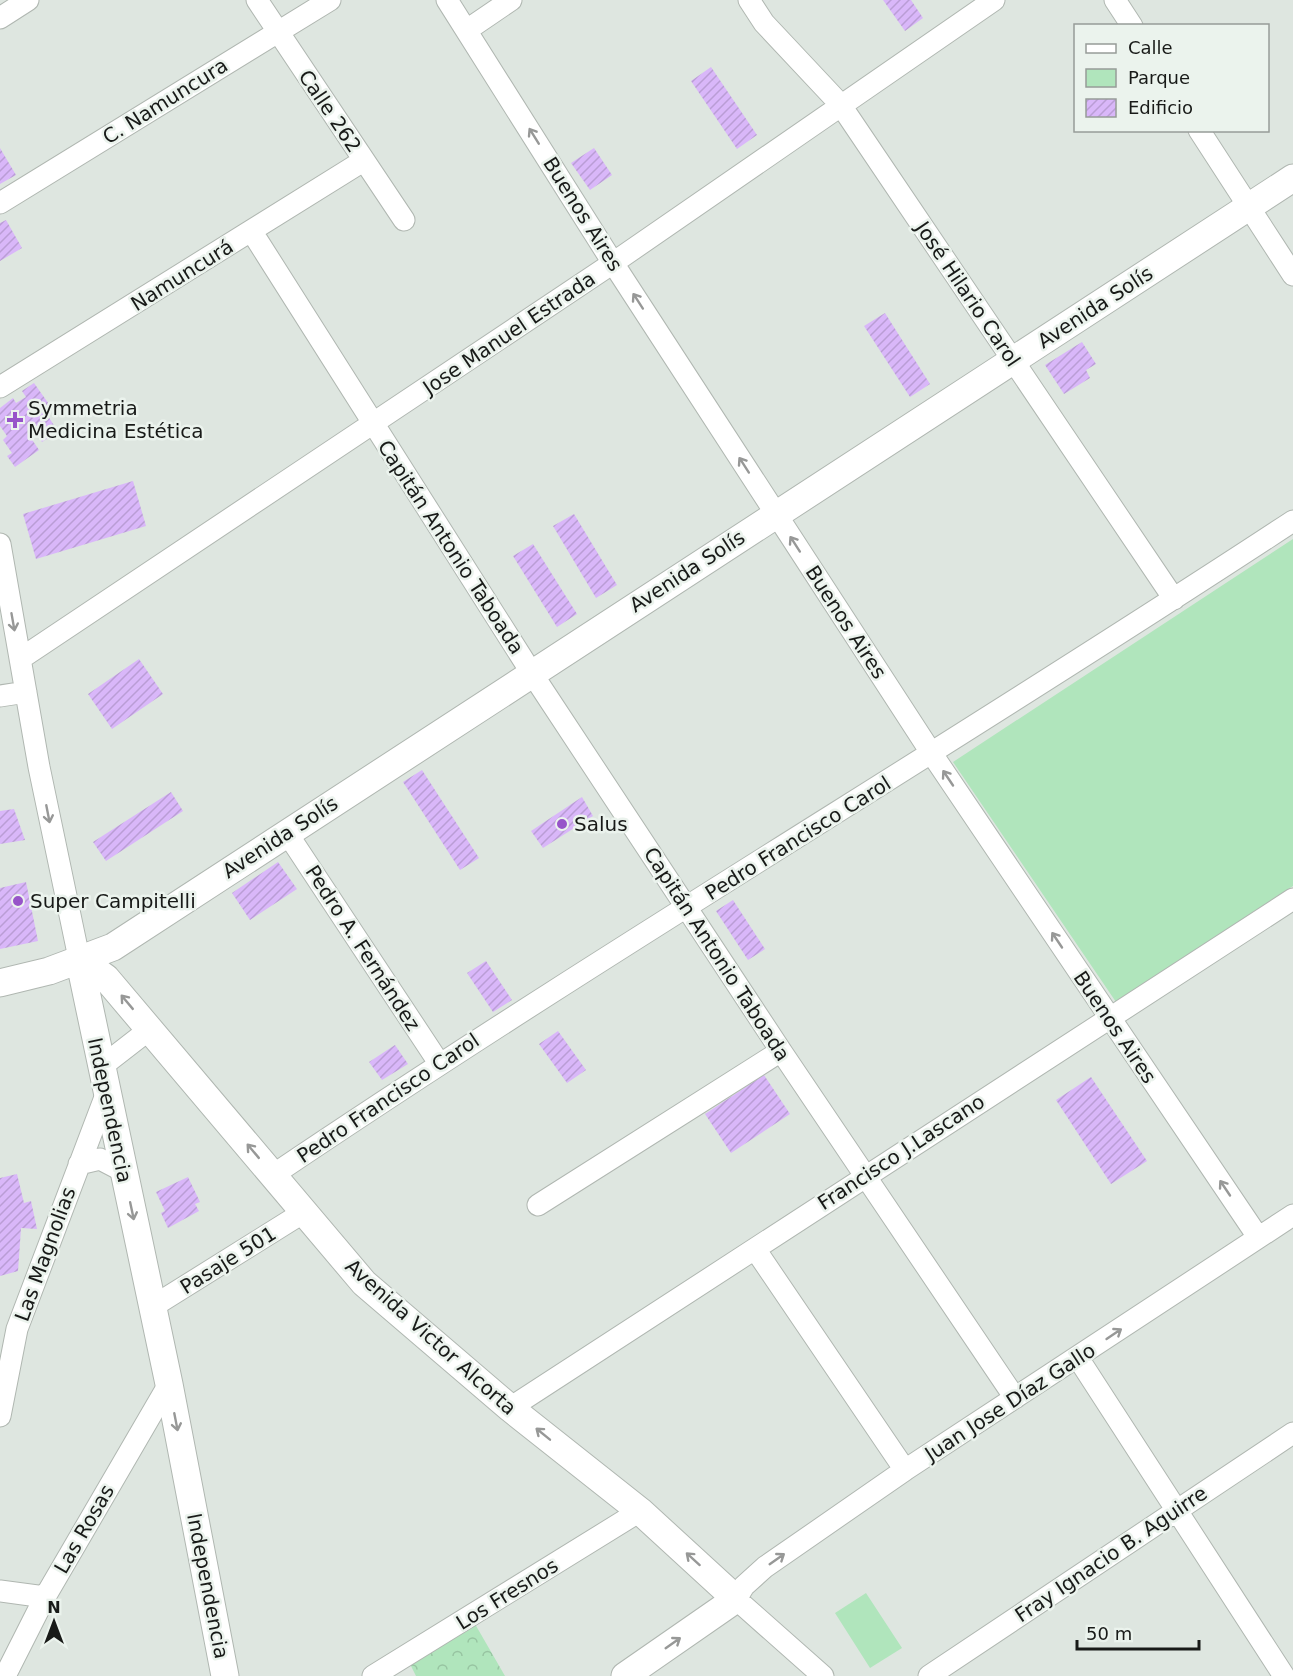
<svg xmlns="http://www.w3.org/2000/svg" width="1293" height="1676" font-family="'DejaVu Sans',sans-serif">
	<style>
		.green { fill: #b0e5bc }
		.park { fill: url(#park-crowns) }
		.building { fill: url(#building-hatch) }
		.lines { fill: none; stroke-linecap: round; stroke-linejoin: round }
		.minor-casing { stroke: #b0b7b1; stroke-width: 23 }
		.major-casing { stroke: #b0b7b1; stroke-width: 29 }
		.minor { stroke: #fff; stroke-width: 21 }
		.major { stroke: #fff; stroke-width: 27 }
		.oneway { stroke: #979897 }
		.poi-dot { fill: #9754c9; stroke: #ebf3ed; stroke-width: 2 }
		.labels { text-anchor: middle; dominant-baseline: central; stroke-width: 5; stroke-linejoin: round; paint-order: stroke }
		.street-label { font-size: 20px; fill: #181a18; stroke: #ebf3ed }
		.poi-label { font-size: 20px; fill: #181a18; stroke: #ebf3ed; text-anchor: start }
	</style>
	<defs>
		<pattern id="park-crowns" width="20" height="18" patternUnits="userSpaceOnUse" patternTransform="scale(1.5)"><rect width="20" height="18" fill="#b0e5bc"/><path d="M2 6a3 3 0 1 1 6 0M12 15a3 3 0 1 1 6 0" fill="none" stroke="#97c4a1"/></pattern>
		<pattern id="building-hatch" width="6" height="6" patternUnits="userSpaceOnUse" patternTransform="scale(1.5)"><rect width="6" height="6" fill="#d9b7f9"/><path d="M-1 1l2-2M0 6l6-6M5 7l2-2" fill="none" stroke="#ba9dd5"/></pattern>
	</defs>
	<rect width="100%" height="100%" fill="#dee6e0"/>
	<path class="green" d="M 1293,539 L 1293,886 L 1116,1002 L 953,762 Z
		M 866,1593 L 902,1648 L 870,1668 L 835,1613 Z"/>
	<path class="park" d="M 475,1624 L 505,1676 L 416,1676 L 410,1664 Z"/>
	<path class="building" d="M 883,0 L 911,0 L 923,18 L 905,31 Z
		M 711,67 L 757,135 L 737,149 L 691,81 Z
		M 0,148 L 16,175 L 0,184 Z
		M 594,148 L 612,175 L 590,190 L 571,163 Z
		M 6,220 L 22,248 L 0,261 L 0,223 Z
		M 885,313 L 930,384 L 910,397 L 864,326 Z
		M 1082,342 L 1096,364 L 1086,370 L 1090,378 L 1064,394 L 1045,365 Z
		M 34,383 L 51,407 L 45,412 L 58,431 L 42,442 L 37,434 L 31,438 L 39,450 L 15,467 L 7,456 L 12,453 L 3,440 L 7,436 L 0,426 L 0,408 L 13,398 L 16,403 L 26,397 L 22,391 Z
		M 133,481 L 146,526 L 36,559 L 23,514 Z
		M 574,514 L 617,585 L 596,598 L 553,526 Z
		M 533,544 L 577,614 L 557,627 L 513,556 Z
		M 139,659 L 163,694 L 112,729 L 88,694 Z
		M 422,770 L 479,858 L 460,870 L 403,782 Z
		M 171,792 L 183,811 L 106,861 L 93,842 Z
		M 582,797 L 593,816 L 543,848 L 531,831 Z
		M 14,809 L 25,840 L 0,844 L 0,811 Z
		M 278,862 L 297,889 L 250,920 L 232,893 Z
		M 26,882 L 38,941 L 0,949 L 0,888 Z
		M 733,900 L 765,949 L 748,960 L 716,911 Z
		M 486,961 L 512,1000 L 493,1012 L 467,973 Z
		M 558,1031 L 586,1070 L 567,1083 L 539,1044 Z
		M 395,1045 L 408,1064 L 382,1080 L 369,1062 Z
		M 764,1075 L 790,1114 L 731,1153 L 705,1114 Z
		M 1091,1077 L 1147,1161 L 1111,1184 L 1056,1100 Z
		M 17,1174 L 24,1203 L 31,1201 L 37,1229 L 21,1228 L 18,1271 L 0,1276 L 0,1178 Z
		M 188,1177 L 200,1202 L 195,1204 L 199,1211 L 168,1228 L 161,1213 L 165,1211 L 156,1192 Z"/>
	<g class="lines">
		<defs>
			<path id="minor" d="M 257,0 L 404,220
				M 447,0 L 613,263 L 932,754 L 1258,1237
				M 749,0 L 764,23 L 840,104 L 1174,599
				M 1115,0 L 1132,26
				M 0,18 L 28,0
				M 467,30 L 511,0
				M 1199,130 L 1293,275
				M 0,203 L 330,0
				M 252,232 L 531,672 L 781,1051 L 1015,1398
				M 0,387 L 363,161
				M 0,544 L 39,767 L 79,958
				M 20,659 L 613,263 L 994,0
				M 0,696 L 26,692
				M 287,833 L 439,1063
				M 101,1067 L 150,1029
				M 79,1164 L 100,1159 L 123,1171
				M 273,1175 C 608,949 956,743 1293,521
				M 538,1205 L 781,1051
				M 755,1249 L 905,1470
				M 152,1307 L 304,1212
				M 1078,1358 L 1284,1676
				M 510,1408 L 1293,899
				M 0,1416 L 17,1329 L 107,1092
				M 0,1591 L 45,1597
				M 5,1676 L 45,1597 L 169,1384
				M 373,1676 L 640,1511
				M 823,1676 L 736,1599 L 744,1586 L 765,1567 L 905,1470 L 1293,1215
				M 929,1676 L 1293,1433"/>
			<path id="major" d="M 79,958 L 106,978 L 364,1283 L 510,1408 L 640,1511 L 736,1599 L 625,1676
				M 79,958 L 169,1384 L 225,1676
				M 0,983 L 49,971 L 113,947 L 1293,178"/>
		</defs>
		<use href="#minor" class="minor-casing"/>
		<use href="#major" class="major-casing"/>
		<use href="#minor" class="minor"/>
		<use href="#major" class="major"/>
	</g>
	<defs><path id="oneway-shaft" d="M-6 0H5M1.5-3L5.5 0L1.5 3" fill="none" stroke-width="1.6" stroke-linecap="round" stroke-linejoin="round" transform="scale(1.5)"/></defs>
	<g class="oneway">
		<use href="#oneway-shaft" transform="translate(534 136) rotate(-122)"/>
		<use href="#oneway-shaft" transform="translate(638 301) rotate(-123)"/>
		<use href="#oneway-shaft" transform="translate(744 465) rotate(-123)"/>
		<use href="#oneway-shaft" transform="translate(795 544) rotate(-123)"/>
		<use href="#oneway-shaft" transform="translate(13 622) rotate(80)"/>
		<use href="#oneway-shaft" transform="translate(948 778) rotate(-124)"/>
		<use href="#oneway-shaft" transform="translate(48 814) rotate(79)"/>
		<use href="#oneway-shaft" transform="translate(1057 940) rotate(-124)"/>
		<use href="#oneway-shaft" transform="translate(127 1002) rotate(-130)"/>
		<use href="#oneway-shaft" transform="translate(253 1151) rotate(-130)"/>
		<use href="#oneway-shaft" transform="translate(1225 1188) rotate(-124)"/>
		<use href="#oneway-shaft" transform="translate(132 1211) rotate(78)"/>
		<use href="#oneway-shaft" transform="translate(1114 1334) rotate(-34)"/>
		<use href="#oneway-shaft" transform="translate(176 1422) rotate(79)"/>
		<use href="#oneway-shaft" transform="translate(543 1434) rotate(-141)"/>
		<use href="#oneway-shaft" transform="translate(693 1559) rotate(-138)"/>
		<use href="#oneway-shaft" transform="translate(777 1559) rotate(-35)"/>
		<use href="#oneway-shaft" transform="translate(673 1643) rotate(-35)"/>
	</g>
	<g class="poi-dot">
		<path d="M12 411h6v6h6v6h-6v6h-6v-6h-6v-6h6z"/>
		<circle cx="562" cy="824" r="6"/>
		<circle cx="18" cy="901" r="6"/>
	</g>
	<g class="labels">
		<g class="street-label">
			<text transform="translate(165 101) rotate(-32)">C. Namuncura</text>
			<text transform="translate(330 111) rotate(56)">Calle 262</text>
			<text transform="translate(583 214) rotate(58)">Buenos Aires</text>
			<text transform="translate(182 275) rotate(-32)">Namuncurá</text>
			<text transform="translate(968 294) rotate(56)">José Hilario Carol</text>
			<text transform="translate(1095 307) rotate(-33)">Avenida Solís</text>
			<text transform="translate(509 333) rotate(-34)">Jose Manuel Estrada</text>
			<text transform="translate(451 547) rotate(57)">Capitán Antonio Taboada</text>
			<text transform="translate(687 571) rotate(-33)">Avenida Solís</text>
			<text transform="translate(846 622) rotate(57)">Buenos Aires</text>
			<text transform="translate(280 837) rotate(-33)">Avenida Solís</text>
			<text transform="translate(798 838) rotate(-32)">Pedro Francisco Carol</text>
			<text transform="translate(363 948) rotate(57)">Pedro A. Fernández</text>
			<text transform="translate(717 954) rotate(57)">Capitán Antonio Taboada</text>
			<text transform="translate(1115 1027) rotate(56)">Buenos Aires</text>
			<text transform="translate(388 1098) rotate(-34)">Pedro Francisco Carol</text>
			<text transform="translate(110 1110) rotate(78)">Independencia</text>
			<text transform="translate(901 1152) rotate(-33)">Francisco J.Lascano</text>
			<text transform="translate(45 1254) rotate(-70)">Las Magnolias</text>
			<text transform="translate(228 1260) rotate(-32)">Pasaje 501</text>
			<text transform="translate(431 1337) rotate(42)">Avenida Victor Alcorta</text>
			<text transform="translate(1010 1402) rotate(-33)">Juan Jose Díaz Gallo</text>
			<text transform="translate(84 1529) rotate(-60)">Las Rosas</text>
			<text transform="translate(1111 1554) rotate(-34)">Fray Ignacio B. Aguirre</text>
			<text transform="translate(208 1586) rotate(79)">Independencia</text>
			<text transform="translate(507 1594) rotate(-32)">Los Fresnos</text>
		</g>
		<g class="poi-label">
			<text x="28" y="408">Symmetria<tspan x="28" dy="23">Medicina Estética</tspan></text>
			<text x="574" y="824">Salus</text>
			<text x="30" y="901">Super Campitelli</text>
		</g>
	</g>
	<rect x="1074" y="24" width="195" height="108" fill="#ebf3ed" stroke="#979c98" stroke-width="1.5"/>
	<rect x="1086" y="44" width="30" height="9" fill="#ffffff" stroke="#979c98" stroke-width="1.5"/>
	<text x="1128" y="54" font-size="18" fill="#181a18">Calle</text>
	<rect x="1086" y="69" width="30" height="18" fill="#b0e5bc" stroke="#979c98" stroke-width="1.5"/>
	<text x="1128" y="84" font-size="18" fill="#181a18">Parque</text>
	<rect x="1086" y="99" width="30" height="18" fill="url(#building-hatch)" stroke="#979c98" stroke-width="1.5"/>
	<text x="1128" y="114" font-size="18" fill="#181a18">Edificio</text>
	<g transform="translate(54 1622)" stroke="#ebf3ed" stroke-width="4.5" paint-order="stroke">
	<path d="M0-4.5L10 22L0 15L-10 22Z" fill="#181a18"/>
	<text y="-9" font-size="16" font-weight="bold" text-anchor="middle" fill="#181a18">N</text>
	</g>
	<path d="M1077 1640v9h122v-9" fill="none" stroke="#181a18" stroke-width="3"/>
	<text x="1086" y="1640" font-size="18" fill="#181a18" stroke="#ebf3ed" stroke-width="4.5" paint-order="stroke">50 m</text>
</svg>
